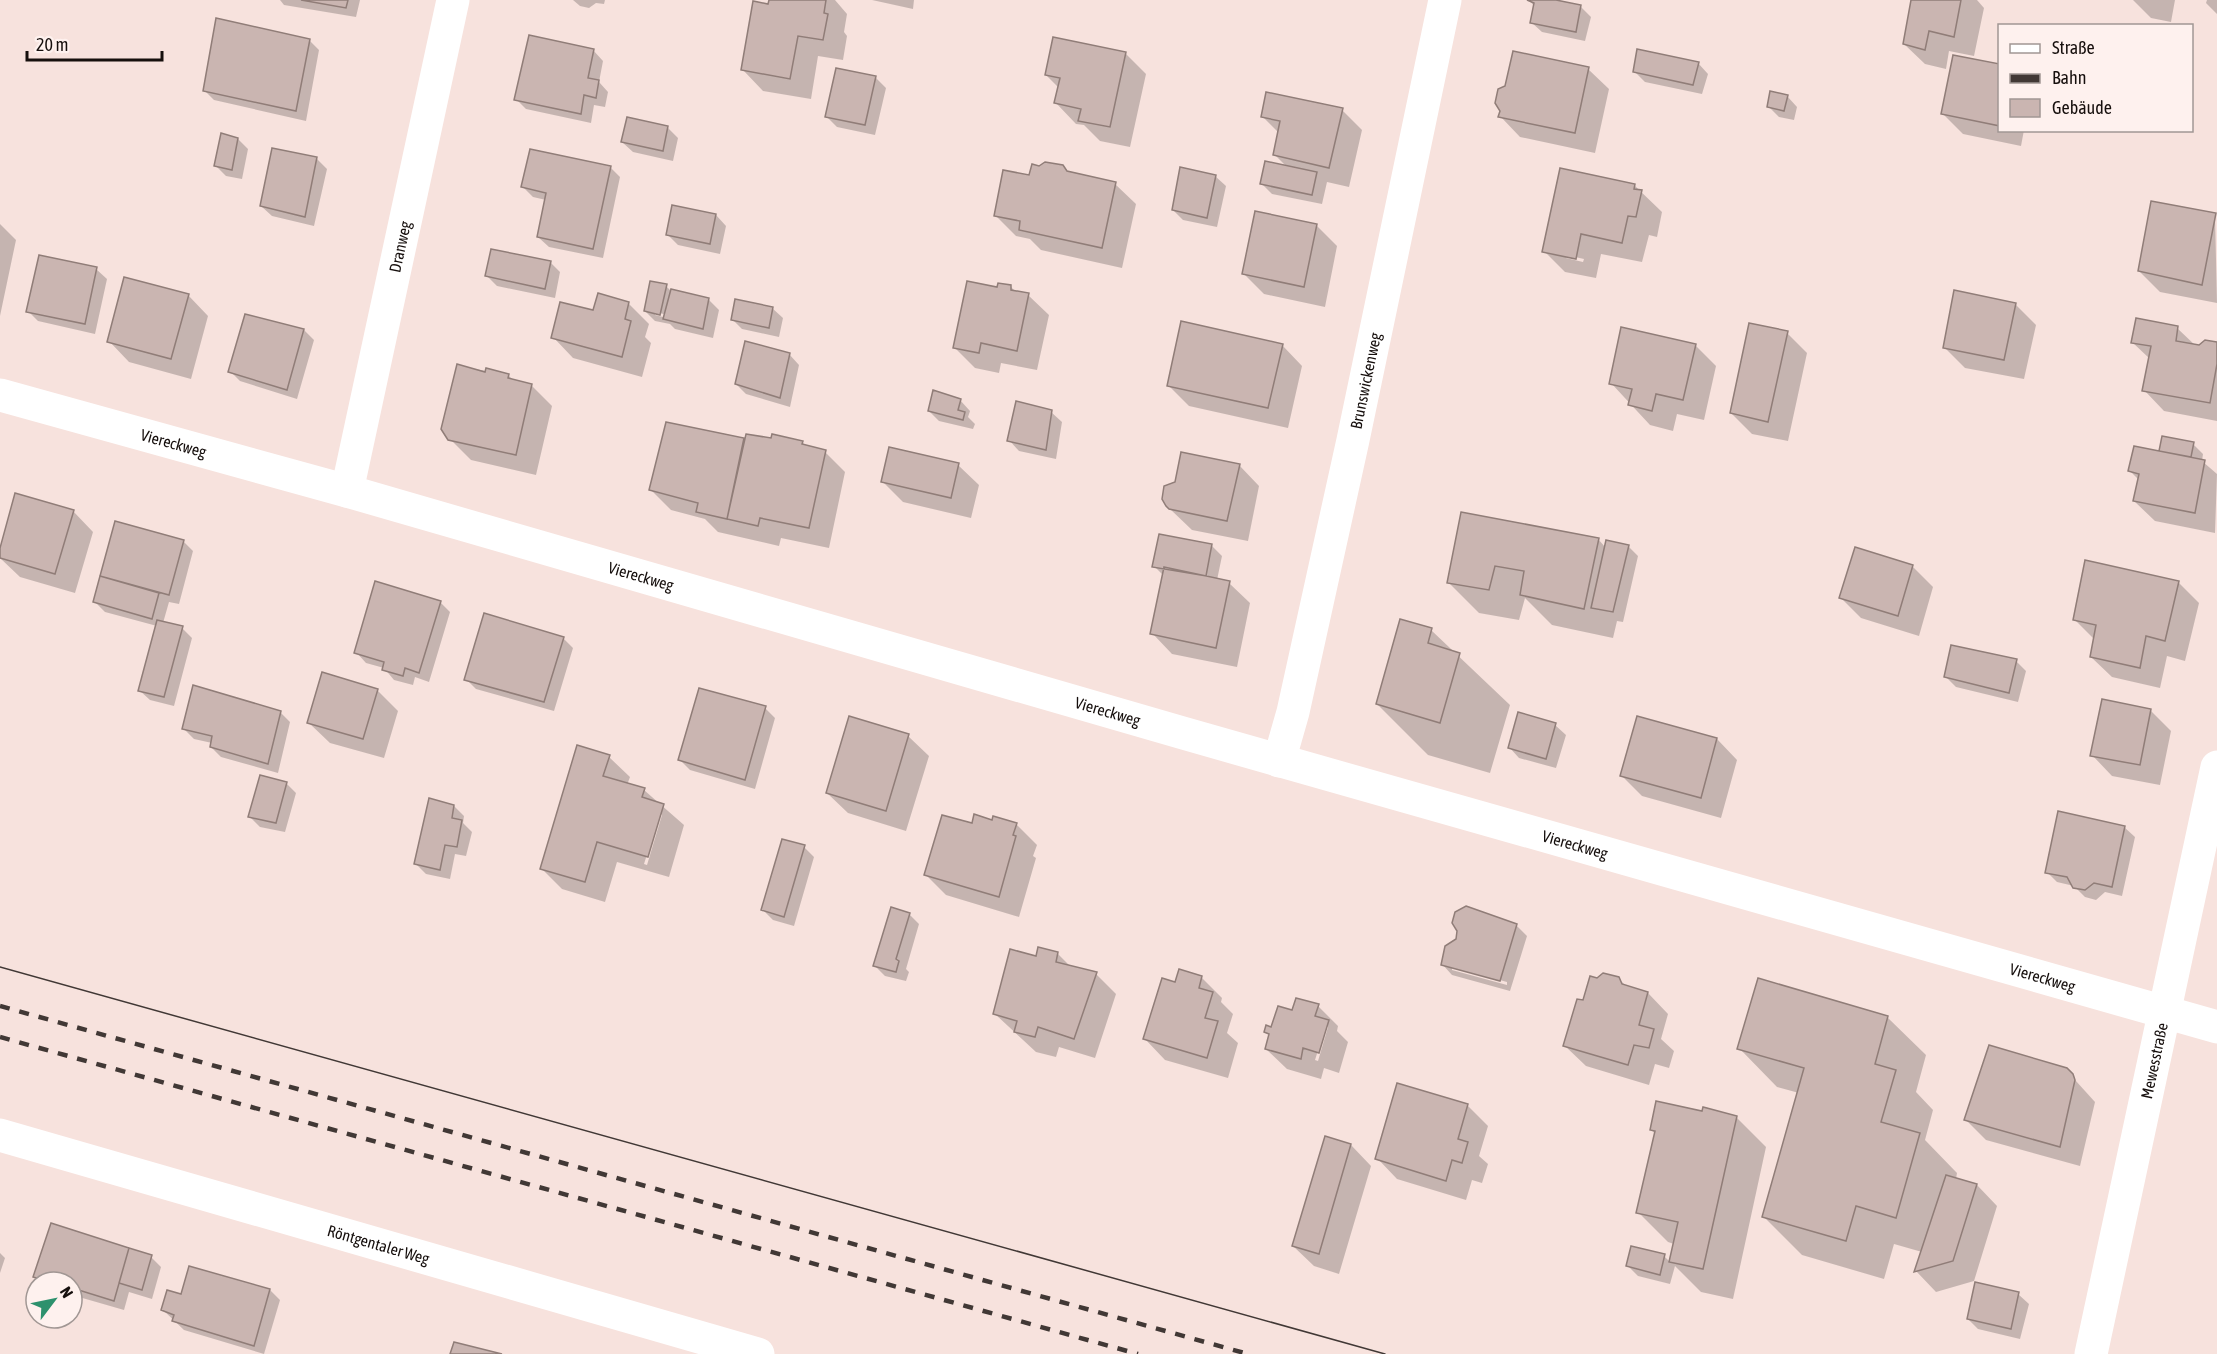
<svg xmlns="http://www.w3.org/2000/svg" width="2217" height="1354" font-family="'Asap Condensed',sans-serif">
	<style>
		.shadow { fill: #0003; fill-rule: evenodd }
		.building { fill: #cab5b1; stroke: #907d78; stroke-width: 1.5 }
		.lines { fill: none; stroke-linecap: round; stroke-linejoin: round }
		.minor { stroke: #fff; stroke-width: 33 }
		.tram { stroke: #413835; stroke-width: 1.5 }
		.rail { stroke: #413835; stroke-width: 4.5; stroke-dasharray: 10 10; stroke-linecap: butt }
		.labels { text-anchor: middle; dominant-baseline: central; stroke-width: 5; stroke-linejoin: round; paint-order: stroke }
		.street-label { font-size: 16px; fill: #160f0d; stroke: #fef1ee }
	</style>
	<rect width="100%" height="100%" fill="#f7e2dd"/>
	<path class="shadow" d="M 280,0 L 360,0 L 356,17 L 284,5 Z
		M 573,0 L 605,0 L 604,4 L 596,3 L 589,8 L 580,6 Z
		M 770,0 L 835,0 L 847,14 L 844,32 L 847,36 L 843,60 L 818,56 L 811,99 L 763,91 L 743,70 Z
		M 872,0 L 914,0 L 913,9 Z
		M 1529,0 L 1549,0 L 1581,7 L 1591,17 L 1585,41 L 1542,32 L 1531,22 L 1535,7 Z
		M 1913,0 L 1977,0 L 1984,8 L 1974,56 L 1949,51 L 1946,69 L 1925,64 L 1904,44 Z
		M 2133,0 L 2175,0 L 2171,22 L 2151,18 Z
		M 2207,0 L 2217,0 L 2217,14 L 2206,3 Z
		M 309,40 L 319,50 L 306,121 L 214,100 L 204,90 Z
		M 593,50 L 603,61 L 599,82 L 608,92 L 605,107 L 594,105 L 591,123 L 526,109 L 516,99 Z
		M 1125,53 L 1146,74 L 1130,147 L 1100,141 L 1084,125 L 1076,124 L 1056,103 L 1059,88 L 1046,75 Z
		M 1698,63 L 1708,74 L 1702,94 L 1645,82 L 1635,72 Z
		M 2000,66 L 2000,130 L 2024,130 L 2021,146 L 1963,134 L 1943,114 Z
		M 1588,69 L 1609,89 L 1595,153 L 1520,137 L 1500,116 L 1506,87 Z
		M 876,78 L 886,88 L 875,135 L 837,127 L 827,117 Z
		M 1787,96 L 1797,107 L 1794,120 L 1779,117 L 1769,107 Z
		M 1342,110 L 1362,130 L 1349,187 L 1327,182 L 1322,204 L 1272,194 L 1262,184 L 1288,168 L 1274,154 L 1279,133 L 1262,116 Z
		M 668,128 L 678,138 L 673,161 L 633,152 L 622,142 Z
		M 238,139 L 248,149 L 242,179 L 226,176 L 216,166 Z
		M 317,159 L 327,169 L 314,226 L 272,216 L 261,206 Z
		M 610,167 L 620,177 L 603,258 L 549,247 L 538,237 L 546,200 L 533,197 L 523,187 Z
		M 1069,173 L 1115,184 L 1136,204 L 1122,268 L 1041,250 L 1030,239 L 1016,236 L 995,215 L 1030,177 Z
		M 1215,176 L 1226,186 L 1217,227 L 1183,220 L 1173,210 Z
		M 1635,186 L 1662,212 L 1657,237 L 1649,235 L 1642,262 L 1601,254 L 1596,278 L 1565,272 L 1544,251 ZM 1566,255 L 1584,259 L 1583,262 L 1566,258 Z
		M 2215,214 L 2217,303 L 2160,292 L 2139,271 Z
		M 716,215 L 726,226 L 720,254 L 678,245 L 668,235 Z
		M 0,224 L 16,240 L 0,316 Z
		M 1316,225 L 1337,246 L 1325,307 L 1264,294 L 1244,274 Z
		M 550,262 L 560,272 L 555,298 L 497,286 L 487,276 Z
		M 96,269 L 107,279 L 95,334 L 38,321 L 28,311 Z
		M 666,286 L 671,291 L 709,300 L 719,310 L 713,338 L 675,329 L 670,324 L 655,321 L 645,311 ZM 655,312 L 668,315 L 667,318 L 655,315 Z
		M 1011,287 L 1016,292 L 1028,295 L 1049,315 L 1037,370 L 1001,363 L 999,373 L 975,368 L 954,347 L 999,289 Z
		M 188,295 L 208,316 L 191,379 L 129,362 L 109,341 Z
		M 628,303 L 649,324 L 645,337 L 651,343 L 642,377 L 573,358 L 553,337 L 594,312 Z
		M 2015,304 L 2036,325 L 2024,379 L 1965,368 L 1945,348 Z
		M 772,308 L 783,318 L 779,337 L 742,329 L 732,319 Z
		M 2177,328 L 2196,346 L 2217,344 L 2217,421 L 2164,411 L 2144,390 L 2150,359 L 2132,342 Z
		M 304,330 L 314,340 L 297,399 L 240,381 L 230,371 Z
		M 1787,333 L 1807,353 L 1788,441 L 1752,434 L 1731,413 Z
		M 1282,345 L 1302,366 L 1288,428 L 1189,406 L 1168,385 Z
		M 1695,345 L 1716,366 L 1704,420 L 1677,414 L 1673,431 L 1650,425 L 1611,383 Z
		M 789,354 L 799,365 L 790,407 L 746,394 L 736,384 Z
		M 458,366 L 508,375 L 514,381 L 531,385 L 552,406 L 536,475 L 471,460 L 450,439 Z
		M 960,400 L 970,411 L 968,417 L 975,424 L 973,429 L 939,421 L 929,411 Z
		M 1051,412 L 1062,422 L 1056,459 L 1019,451 L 1009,440 Z
		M 667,424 L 745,440 L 802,442 L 807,447 L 825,452 L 845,472 L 829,548 L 781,538 L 779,546 L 718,532 L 705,519 L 671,510 L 651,490 Z
		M 2193,444 L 2203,454 L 2202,461 L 2217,474 L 2215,533 L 2155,521 L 2134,501 L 2139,480 L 2130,471 L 2160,453 Z
		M 958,465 L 979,485 L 971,518 L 903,502 L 882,481 Z
		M 1239,465 L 1259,486 L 1248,541 L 1192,530 L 1170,509 Z
		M 73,511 L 93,532 L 75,593 L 20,577 L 0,558 L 0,554 Z
		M 1463,514 L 1598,539 L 1606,548 L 1628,546 L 1638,556 L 1623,622 L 1617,621 L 1613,638 L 1552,625 L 1525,598 L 1519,620 L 1479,613 L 1449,583 Z
		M 116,523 L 183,541 L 193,551 L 179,604 L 169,602 L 163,623 L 182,628 L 192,638 L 174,706 L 150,700 L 139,690 L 157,626 L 105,612 L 95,602 Z
		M 1212,546 L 1222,556 L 1217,580 L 1229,583 L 1250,603 L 1237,667 L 1172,654 L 1152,633 L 1164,576 L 1154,566 Z
		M 1856,549 L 1913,567 L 1933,587 L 1919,636 L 1861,618 L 1841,598 Z
		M 2178,582 L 2199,603 L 2185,661 L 2167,656 L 2160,688 L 2112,677 L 2091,657 L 2094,639 L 2075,620 Z
		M 440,602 L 450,612 L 429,682 L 415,677 L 413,685 L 394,680 L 384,668 L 366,663 L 356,652 Z
		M 1431,630 L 1510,705 L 1490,773 L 1428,755 L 1377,704 Z
		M 563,638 L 573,648 L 554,711 L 476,689 L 466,679 Z
		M 2016,661 L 2026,671 L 2018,702 L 1956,687 L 1946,677 Z
		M 377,690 L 398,711 L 384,758 L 330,743 L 309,723 Z
		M 765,708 L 775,718 L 755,789 L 690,770 L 679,759 Z
		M 2150,710 L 2171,731 L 2160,785 L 2112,776 L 2092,755 Z
		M 280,712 L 290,722 L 278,773 L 221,757 L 211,747 L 212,743 L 194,739 L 184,729 Z
		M 1555,725 L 1566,735 L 1556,768 L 1519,758 L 1509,747 Z
		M 908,736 L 929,756 L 906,831 L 848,813 L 827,793 Z
		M 1717,739 L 1737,760 L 1721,818 L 1642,796 L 1622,776 Z
		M 609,757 L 630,777 L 627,785 L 644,790 L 684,825 L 669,877 L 617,862 L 605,902 L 562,889 L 541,868 ZM 660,813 L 662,815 L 647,865 L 644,864 Z
		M 286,783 L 296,793 L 285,832 L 260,827 L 250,817 Z
		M 454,806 L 464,816 L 463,823 L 472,832 L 466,856 L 455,854 L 450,879 L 426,874 L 416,864 Z
		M 993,821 L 1016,824 L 1037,845 L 1033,856 L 1036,858 L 1019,917 L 946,895 L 926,875 L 973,825 Z
		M 2124,827 L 2135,837 L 2122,896 L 2105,892 L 2096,900 L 2085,897 L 2074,886 L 2057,882 L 2047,872 Z
		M 804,847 L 814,857 L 794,926 L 773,920 L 763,910 Z
		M 909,914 L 919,924 L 906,969 L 909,972 L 906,981 L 885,976 L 875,966 Z
		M 1516,925 L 1527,936 L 1510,991 L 1452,975 L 1442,964 ZM 1452,967 L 1507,982 L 1507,985 L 1452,970 Z
		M 1039,949 L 1058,954 L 1071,967 L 1096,974 L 1116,994 L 1095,1058 L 1059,1047 L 1056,1057 L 1036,1052 L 995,1014 L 1037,958 Z
		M 1201,977 L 1222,998 L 1221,1002 L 1233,1014 L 1227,1033 L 1238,1043 L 1228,1078 L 1165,1060 L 1145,1039 L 1176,984 Z
		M 1618,978 L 1627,987 L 1648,993 L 1668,1014 L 1661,1039 L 1674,1051 L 1669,1068 L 1655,1064 L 1649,1085 L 1586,1066 L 1565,1046 L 1584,1002 Z
		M 1318,1006 L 1338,1026 L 1337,1031 L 1348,1042 L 1339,1073 L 1324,1068 L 1321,1079 L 1287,1069 L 1266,1049 L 1270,1036 L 1266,1032 L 1293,1012 ZM 1326,1025 L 1328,1027 L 1318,1061 L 1315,1060 Z
		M 1887,1017 L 1926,1055 L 1916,1092 L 1933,1110 L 1925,1140 L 1957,1173 L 1956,1179 L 1977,1185 L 1997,1206 L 1974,1281 L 1936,1292 L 1916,1271 L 1922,1252 L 1894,1244 L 1884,1279 L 1802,1255 L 1763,1216 L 1799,1093 L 1777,1087 L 1739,1048 Z
		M 2066,1070 L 2095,1102 L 2080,1166 L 1986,1140 L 1966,1120 Z
		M 1467,1105 L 1488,1126 L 1479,1156 L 1488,1164 L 1482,1183 L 1472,1180 L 1466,1200 L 1397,1179 L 1377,1158 Z
		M 1703,1113 L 1736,1117 L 1766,1147 L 1733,1299 L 1701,1292 L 1675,1266 L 1670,1284 L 1638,1276 L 1628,1266 L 1664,1256 L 1670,1262 L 1674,1244 L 1668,1242 L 1638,1212 L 1656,1134 L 1651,1130 Z
		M 1326,1138 L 1351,1145 L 1371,1166 L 1339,1274 L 1314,1266 L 1293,1246 Z
		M 0,1253 L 5,1258 L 0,1273 Z
		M 151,1257 L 161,1267 L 152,1299 L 129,1292 L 124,1310 L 72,1295 L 72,1282 L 40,1282 L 35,1276 Z
		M 270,1290 L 280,1300 L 264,1354 L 184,1330 L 163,1310 L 182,1296 Z
		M 2018,1294 L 2029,1304 L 2020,1339 L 1978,1329 L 1968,1319 Z"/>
	<path class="building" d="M 301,0 L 348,0 L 346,8 Z
		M 769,0 L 826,0 L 824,13 L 828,14 L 823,40 L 798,36 L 790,79 L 741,70 L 753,1 L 768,4 Z
		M 1556,0 L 1581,5 L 1576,32 L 1530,23 L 1534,3 L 1527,0 Z
		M 1911,0 L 1961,0 L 1954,37 L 1929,31 L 1925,50 L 1903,44 Z
		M 216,18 L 310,39 L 296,111 L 203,91 Z
		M 529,35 L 594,49 L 588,78 L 599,80 L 596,98 L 584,95 L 581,114 L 514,100 Z
		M 1053,37 L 1126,52 L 1110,127 L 1078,121 L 1081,109 L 1054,103 L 1060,78 L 1045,75 Z
		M 1637,49 L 1699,62 L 1693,85 L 1633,72 Z
		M 1513,51 L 1589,67 L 1575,133 L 1498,117 L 1500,111 L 1495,103 L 1498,89 L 1505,86 Z
		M 1953,55 L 2000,64 L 2000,126 L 1941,114 Z
		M 836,68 L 876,76 L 865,125 L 825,117 Z
		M 1770,91 L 1788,95 L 1784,111 L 1767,107 Z
		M 1266,92 L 1343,108 L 1329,168 L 1273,155 L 1280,121 L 1261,117 Z
		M 627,117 L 668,126 L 663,151 L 621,142 Z
		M 221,133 L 238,138 L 232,170 L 214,166 Z
		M 272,148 L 317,157 L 305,217 L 260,206 Z
		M 530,149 L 611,166 L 593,249 L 537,237 L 546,193 L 521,187 Z
		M 1265,161 L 1317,172 L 1312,195 L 1260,184 Z
		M 1045,162 L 1063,165 L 1067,171 L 1116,182 L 1102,248 L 1019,230 L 1020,221 L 994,216 L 1003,170 L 1029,175 L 1032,164 L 1039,166 Z
		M 1180,167 L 1216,175 L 1207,218 L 1172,210 Z
		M 1560,168 L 1635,184 L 1634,189 L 1642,190 L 1636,217 L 1628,216 L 1622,243 L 1581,234 L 1576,259 L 1542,252 Z
		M 2151,201 L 2216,213 L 2202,285 L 2138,271 Z
		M 672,205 L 716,214 L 710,244 L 666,235 Z
		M 1255,211 L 1317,224 L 1304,287 L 1242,274 Z
		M 491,249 L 551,261 L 545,289 L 485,276 Z
		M 39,255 L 97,267 L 85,324 L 26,312 Z
		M 124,277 L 189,294 L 171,359 L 107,342 Z
		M 650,281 L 667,284 L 660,315 L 644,311 Z
		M 967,281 L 997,287 L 998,283 L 1011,285 L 1011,290 L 1029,293 L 1017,351 L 981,343 L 979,353 L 953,348 Z
		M 671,289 L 709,298 L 703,329 L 663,319 Z
		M 1954,290 L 2016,303 L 2004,360 L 1943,348 Z
		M 598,293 L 629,302 L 625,319 L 631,321 L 622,357 L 551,338 L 560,302 L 593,310 Z
		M 735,299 L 773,307 L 769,328 L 731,320 Z
		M 245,314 L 304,329 L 287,390 L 228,372 Z
		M 2136,318 L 2178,326 L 2176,341 L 2199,345 L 2205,340 L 2217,342 L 2217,364 L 2210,403 L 2142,391 L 2151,346 L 2131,343 Z
		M 1181,321 L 1283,344 L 1268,408 L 1167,386 Z
		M 1749,323 L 1788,331 L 1768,422 L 1730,413 Z
		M 1621,327 L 1696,344 L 1683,400 L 1656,394 L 1652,411 L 1628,405 L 1632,389 L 1609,384 Z
		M 745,341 L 790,353 L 780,398 L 735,384 Z
		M 457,364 L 485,372 L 486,368 L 509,374 L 508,378 L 532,384 L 516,455 L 448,440 L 441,429 Z
		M 933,390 L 961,399 L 958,410 L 965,412 L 963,420 L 928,411 Z
		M 1016,401 L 1052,410 L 1046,450 L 1007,441 Z
		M 666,422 L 744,438 L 727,519 L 696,512 L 698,503 L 649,490 Z
		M 746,434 L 771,438 L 772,434 L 803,441 L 802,444 L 826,450 L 809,528 L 760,518 L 758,526 L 727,519 Z
		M 2162,436 L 2194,442 L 2191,457 L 2159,451 Z
		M 2134,446 L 2205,460 L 2195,513 L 2133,501 L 2139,474 L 2128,471 Z
		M 889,447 L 959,463 L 951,498 L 881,482 Z
		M 1181,452 L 1240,464 L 1227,521 L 1169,509 L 1166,506 L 1162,499 L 1164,486 L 1175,482 Z
		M 15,493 L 74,510 L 55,574 L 0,558 L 0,548 Z
		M 1461,512 L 1599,538 L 1584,609 L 1520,595 L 1524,571 L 1495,566 L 1489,590 L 1447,583 Z
		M 115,521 L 184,540 L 169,595 L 100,576 Z
		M 1159,534 L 1212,544 L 1206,576 L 1152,567 Z
		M 1606,540 L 1629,545 L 1613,612 L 1591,608 Z
		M 1855,547 L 1913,565 L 1898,616 L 1839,598 Z
		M 2085,560 L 2179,581 L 2165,641 L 2146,636 L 2140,668 L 2090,657 L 2096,625 L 2073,620 Z
		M 1164,567 L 1230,581 L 1216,648 L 1150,634 Z
		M 100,576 L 159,593 L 152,619 L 93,602 Z
		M 375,581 L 441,601 L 419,673 L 405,668 L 403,676 L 382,670 L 384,662 L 354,653 Z
		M 484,613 L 564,637 L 544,702 L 464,680 Z
		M 1400,619 L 1432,628 L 1428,643 L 1460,653 L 1440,723 L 1376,704 Z
		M 157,620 L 183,626 L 164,697 L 138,691 Z
		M 1951,645 L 2017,659 L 2009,693 L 1944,677 Z
		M 322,672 L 378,689 L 363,739 L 307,723 Z
		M 193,685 L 281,711 L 268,764 L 210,747 L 212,736 L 182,729 Z
		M 699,688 L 766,706 L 745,780 L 678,760 Z
		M 2102,699 L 2151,709 L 2140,765 L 2090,756 Z
		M 1518,712 L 1556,723 L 1546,759 L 1508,748 Z
		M 849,716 L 909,734 L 886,811 L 826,793 Z
		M 1637,716 L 1717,738 L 1701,798 L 1620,776 Z
		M 577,745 L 610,755 L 603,776 L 645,788 L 642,797 L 664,804 L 648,857 L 597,842 L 585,882 L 540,869 Z
		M 260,775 L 287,782 L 276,823 L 248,817 Z
		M 429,798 L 454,805 L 452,818 L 462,820 L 457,847 L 445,845 L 440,870 L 414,864 Z
		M 2058,811 L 2125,826 L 2112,887 L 2094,883 L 2085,890 L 2073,888 L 2067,877 L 2045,873 Z
		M 974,814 L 992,820 L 993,816 L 1017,823 L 1013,835 L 1016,836 L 999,897 L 924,875 L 942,815 L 972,823 Z
		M 782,839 L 805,845 L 784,917 L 761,910 Z
		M 1466,906 L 1517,924 L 1500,981 L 1441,965 L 1445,946 L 1456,939 L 1457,931 L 1452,923 L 1455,912 Z
		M 891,907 L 910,913 L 896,959 L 899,961 L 896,972 L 873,966 Z
		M 1038,947 L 1058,952 L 1056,962 L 1097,972 L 1074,1039 L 1038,1027 L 1035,1037 L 1014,1032 L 1017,1021 L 993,1014 L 1010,949 L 1036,956 Z
		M 1179,969 L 1202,976 L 1199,988 L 1213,992 L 1205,1018 L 1218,1021 L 1207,1058 L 1143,1039 L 1162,978 L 1175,982 Z
		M 1603,973 L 1619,977 L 1622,984 L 1648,992 L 1639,1025 L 1654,1029 L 1649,1048 L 1634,1045 L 1628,1065 L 1563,1046 L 1577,999 L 1583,1000 L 1590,976 L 1597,978 Z
		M 1758,978 L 1888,1016 L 1875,1064 L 1896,1070 L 1881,1122 L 1920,1133 L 1896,1218 L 1856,1206 L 1846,1241 L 1762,1217 L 1804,1068 L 1737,1049 Z
		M 1296,998 L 1319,1004 L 1315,1016 L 1329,1020 L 1319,1053 L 1303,1048 L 1301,1059 L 1265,1049 L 1269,1034 L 1264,1032 L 1266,1025 L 1271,1027 L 1278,1006 L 1292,1010 Z
		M 1989,1045 L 2067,1068 L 2073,1074 L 2075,1080 L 2060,1147 L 1964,1120 Z
		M 1397,1083 L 1468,1104 L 1458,1139 L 1468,1142 L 1462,1163 L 1452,1160 L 1446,1181 L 1375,1159 Z
		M 1656,1101 L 1702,1111 L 1703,1107 L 1737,1116 L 1703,1269 L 1669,1262 L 1678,1222 L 1636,1213 L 1655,1131 L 1650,1130 Z
		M 1325,1136 L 1351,1144 L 1319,1254 L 1292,1246 Z
		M 1946,1175 L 1977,1184 L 1953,1261 L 1914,1272 Z
		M 51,1223 L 129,1248 L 114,1301 L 72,1288 L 72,1282 L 50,1282 L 33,1277 Z
		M 1631,1246 L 1665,1254 L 1660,1275 L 1626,1266 Z
		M 129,1248 L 152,1255 L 142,1290 L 119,1283 Z
		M 189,1266 L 270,1289 L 254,1346 L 172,1321 L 174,1315 L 161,1310 L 167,1290 L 181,1294 Z
		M 1975,1282 L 2019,1292 L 2011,1329 L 1967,1319 Z
		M 454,1342 L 502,1354 L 450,1354 Z"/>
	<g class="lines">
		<g class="minor">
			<path id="s1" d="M 0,395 L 347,491 L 1183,733 L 2217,1027"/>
			<path id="s2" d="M 347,491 L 453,0"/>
			<path id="s3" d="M 1279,761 L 1293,712 L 1353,440 L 1445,0"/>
			<path id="s4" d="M 0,1135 L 758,1354"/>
			<path id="s5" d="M 2091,1354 L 2217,767"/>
		</g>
		<path class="tram" d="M 0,967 L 1385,1354"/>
		<path class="rail" d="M 0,1006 L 1248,1354
			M 0,1037 L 1138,1354"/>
	</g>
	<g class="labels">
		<g class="street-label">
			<text stroke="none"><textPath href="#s2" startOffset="250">Dranweg</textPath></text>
			<text stroke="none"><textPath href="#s3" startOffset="390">Brunswickenweg</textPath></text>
			<text stroke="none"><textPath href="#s1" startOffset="180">Viereckweg</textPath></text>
			<text stroke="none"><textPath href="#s1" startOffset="666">Viereckweg</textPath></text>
			<text stroke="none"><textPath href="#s1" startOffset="1152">Viereckweg</textPath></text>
			<text stroke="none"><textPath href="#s1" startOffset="1638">Viereckweg</textPath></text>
			<text stroke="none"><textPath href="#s1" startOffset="2124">Viereckweg</textPath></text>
			<text stroke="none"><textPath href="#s5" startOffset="300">Mewesstraße</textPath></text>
			<text stroke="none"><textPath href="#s4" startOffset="394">Röntgentaler Weg</textPath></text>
		</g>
	</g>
	<rect x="1998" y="24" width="195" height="108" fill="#fef1ee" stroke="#a19794" stroke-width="1.5"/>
	<rect x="2010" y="44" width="30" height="9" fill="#ffffff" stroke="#a19794" stroke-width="1.5"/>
	<text x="2052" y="54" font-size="18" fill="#160f0d">Straße</text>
	<rect x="2010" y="74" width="30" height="9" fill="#413835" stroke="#a19794" stroke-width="1.5"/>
	<text x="2052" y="84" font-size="18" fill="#160f0d">Bahn</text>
	<rect x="2010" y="99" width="30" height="18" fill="#cab5b1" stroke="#a19794" stroke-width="1.5"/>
	<text x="2052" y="114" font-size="18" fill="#160f0d">Gebäude</text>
	<g transform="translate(54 1300) rotate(58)"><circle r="28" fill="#fef1ee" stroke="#a19794" stroke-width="1.5"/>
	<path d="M0-4.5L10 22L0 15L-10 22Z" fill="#2d916d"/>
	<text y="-9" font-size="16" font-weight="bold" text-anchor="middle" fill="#160f0d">N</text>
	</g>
	<path d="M27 51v9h135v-9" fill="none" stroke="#160f0d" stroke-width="3"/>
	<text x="36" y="51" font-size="18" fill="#160f0d" stroke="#fef1ee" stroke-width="4.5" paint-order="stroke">20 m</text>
</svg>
